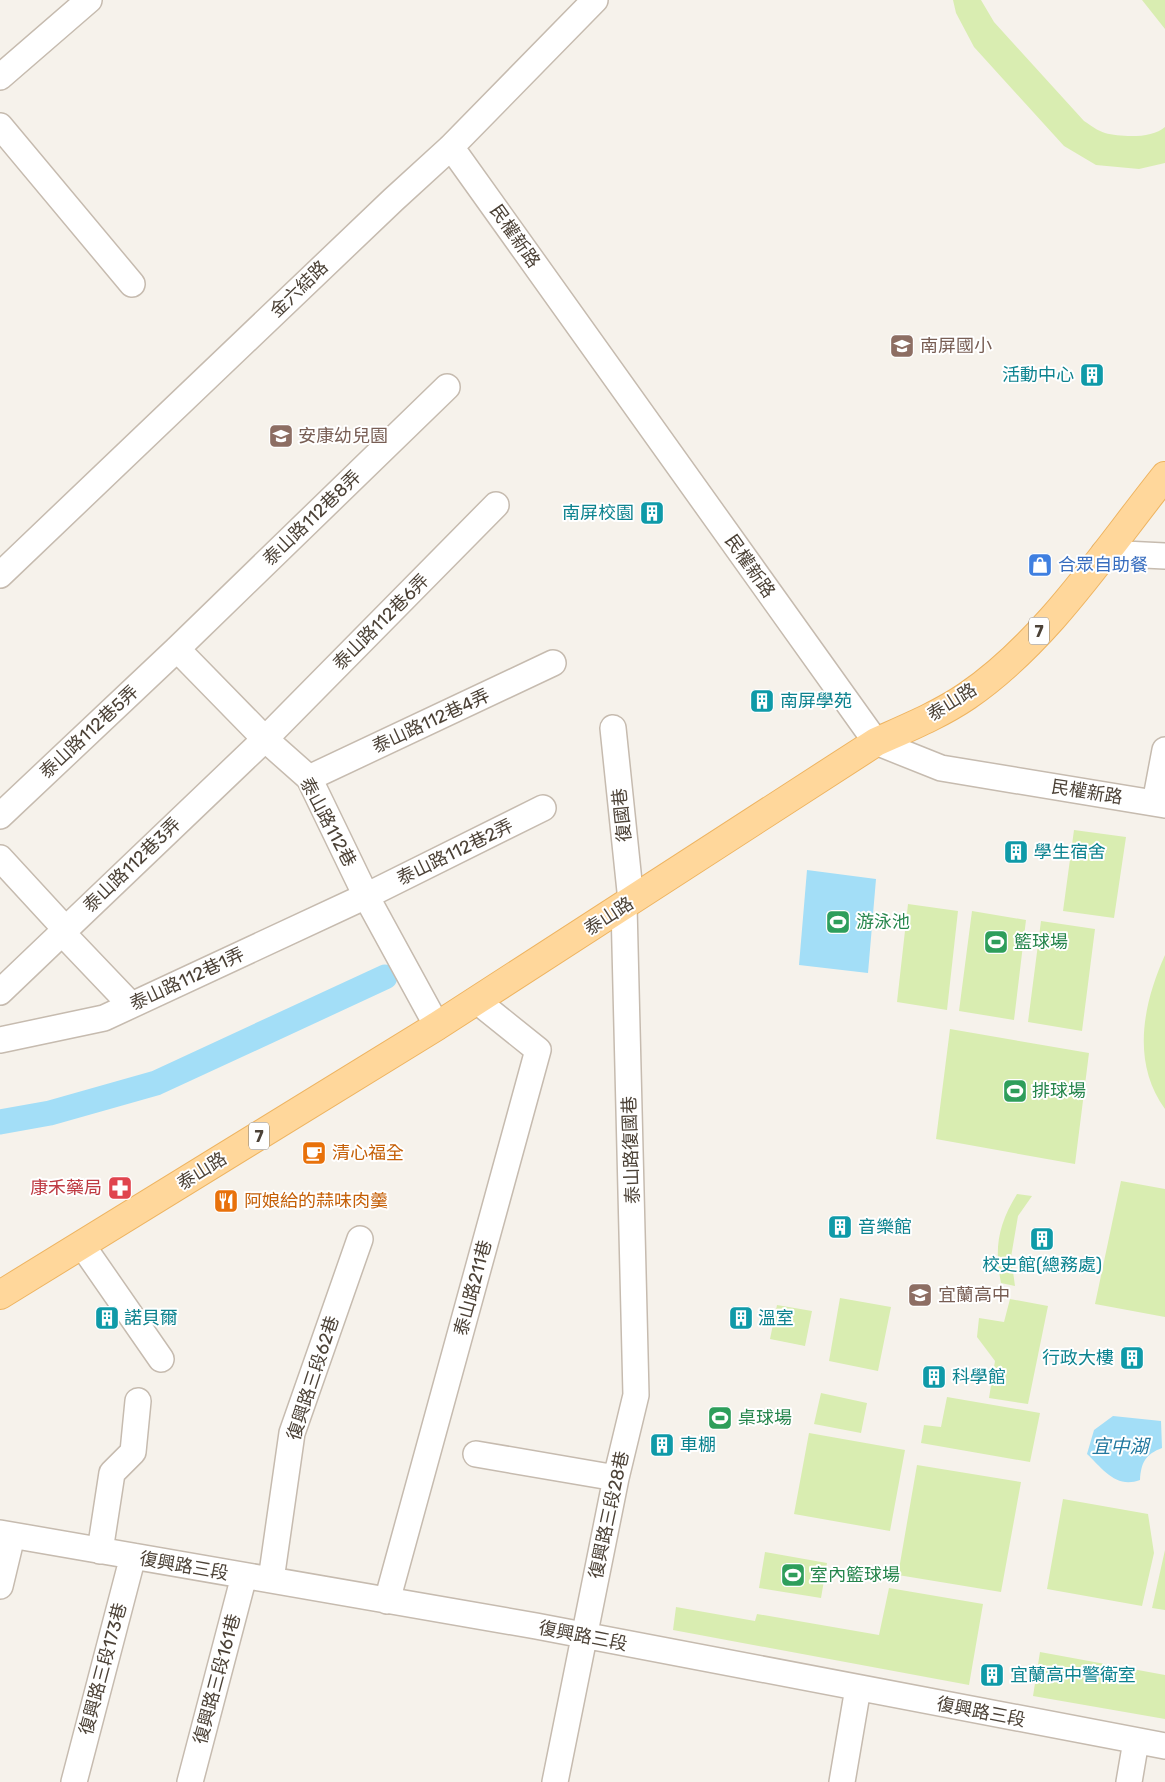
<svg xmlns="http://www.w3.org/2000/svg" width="1165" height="1782" font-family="Rubik,'Noto Sans TC',sans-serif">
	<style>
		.green { fill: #d9edb1 }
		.water { fill: #a3def7 }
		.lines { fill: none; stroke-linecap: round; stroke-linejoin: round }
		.canal { stroke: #a3def7; stroke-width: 25 }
		.minor-casing { stroke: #c6bbaf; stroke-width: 28 }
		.major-casing { stroke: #eeb461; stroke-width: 30 }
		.minor { stroke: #fff; stroke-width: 25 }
		.major { stroke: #ffd79b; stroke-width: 28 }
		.labels { text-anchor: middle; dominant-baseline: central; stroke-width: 4; stroke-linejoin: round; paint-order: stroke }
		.shield { fill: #fff; stroke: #827b73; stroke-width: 1 }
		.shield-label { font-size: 16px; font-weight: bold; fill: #4c4237 }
		.street-label { font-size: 18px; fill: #4c4237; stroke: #fff }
		.education-label { font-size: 18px; fill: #785e54; stroke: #fff; text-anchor: start }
		.culture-label { font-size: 18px; fill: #0d838f; stroke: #fff; text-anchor: start }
		.shop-label { font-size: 18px; fill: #366cbe; stroke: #fff; text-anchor: start }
		.leisure-label { font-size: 18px; fill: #27864d; stroke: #fff; text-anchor: start }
		.food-label { font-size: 18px; fill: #c56008; stroke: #fff; text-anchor: start }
		.health-label { font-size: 18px; fill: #be3a42; stroke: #fff; text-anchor: end }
		.water-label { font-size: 19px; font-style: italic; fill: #22789f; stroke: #fff }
	</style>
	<rect width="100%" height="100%" fill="#f6f2eb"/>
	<path class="green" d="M 953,0 L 981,0 L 994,22 L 1084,121 C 1090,125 1098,131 1105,133 C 1121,137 1152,139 1165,127 L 1165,163 L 1139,169 L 1096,165 L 1064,146 L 974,47 L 956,13 Z
		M 1142,0 L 1165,0 L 1165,29 Z
		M 1074,830 L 1126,837 L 1114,918 L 1063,911 Z
		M 908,904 L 958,911 L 947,1010 L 897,1002 Z
		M 972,911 L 1026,920 L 1014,1020 L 959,1011 Z
		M 1041,921 L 1095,929 L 1082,1031 L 1028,1022 Z
		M 1165,955 L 1165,1109 C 1131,1062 1143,1004 1165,955 Z
		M 950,1029 L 1089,1053 L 1075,1164 L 936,1139 Z
		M 1121,1181 L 1165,1189 L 1165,1317 L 1095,1304 Z
		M 1017,1194 L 1032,1196 L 1018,1216 L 1011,1257 L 1015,1286 L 1001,1283 C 994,1248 998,1225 1017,1194 Z
		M 840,1298 L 891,1307 L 878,1371 L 829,1361 Z
		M 1010,1299 L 1048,1306 L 1028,1404 L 989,1398 L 995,1361 L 977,1337 L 979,1318 L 1004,1322 Z
		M 777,1305 L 812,1311 L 805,1346 L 770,1339 Z
		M 821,1393 L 867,1403 L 861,1433 L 814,1424 Z
		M 947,1397 L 1040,1413 L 1030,1462 L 921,1443 L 924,1425 L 941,1427 Z
		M 809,1433 L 905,1450 L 890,1531 L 794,1514 Z
		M 917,1465 L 1021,1482 L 1001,1592 L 898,1575 Z
		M 1063,1499 L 1148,1514 L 1154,1553 L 1142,1606 L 1047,1589 Z
		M 1165,1550 L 1165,1610 L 1152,1608 Z
		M 765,1552 L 827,1563 L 821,1598 L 759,1588 Z
		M 889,1588 L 983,1604 L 969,1685 L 673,1630 L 676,1607 L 755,1621 L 757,1614 L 879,1635 Z
		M 1040,1652 L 1165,1675 L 1165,1719 L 1033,1696 Z"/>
	<path class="water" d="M 807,870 L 876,879 L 868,973 L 799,965 Z
		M 1113,1416 L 1161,1421 L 1162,1448 C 1146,1454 1141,1462 1140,1480 C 1116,1489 1103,1469 1087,1454 L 1094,1430 Z"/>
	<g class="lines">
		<path class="canal" d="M 0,1122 L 50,1113 L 156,1083 L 385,977"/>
		<defs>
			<path id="minor" d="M 0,77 L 89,0
				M 0,126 L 132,284
				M 451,147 L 876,742 L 941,768 L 1165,805
				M 1104,553 L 1165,556
				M 0,575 L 393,200 L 451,147 L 595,0
				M 177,649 L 265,739 L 309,778 L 366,896 L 437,1026
				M 613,728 L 631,901
				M 309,778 L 553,663
				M 1155,803 L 1165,750
				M 0,816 L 177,649 L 447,387
				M 0,858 L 58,921 L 69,940 L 131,1005
				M 0,992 L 265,739 L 496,505
				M 0,1040 L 104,1018 L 366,896 L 543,808
				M 82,1245 L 161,1359
				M 476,1454 L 616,1478
				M 0,1533 L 536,1626 L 1165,1746
				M 100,1551 L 112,1473 L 133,1452 L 138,1401
				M 271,1580 L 292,1433 L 360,1239
				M 0,1586 L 12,1536
				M 387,1601 L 538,1050 L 477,1001
				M 74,1782 L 133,1556
				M 190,1782 L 244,1576
				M 555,1782 L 616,1478 L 636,1395 L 624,906
				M 842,1782 L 858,1688
				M 1129,1782 L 1136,1741"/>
			<path id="major" d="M 0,1295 L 437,1026 L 876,742 C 907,728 939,715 967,696 C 1047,641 1105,551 1165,476"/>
		</defs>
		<use href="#minor" class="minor-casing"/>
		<use href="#major" class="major-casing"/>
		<use href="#minor" class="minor"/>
		<use href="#major" class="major"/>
	</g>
	<defs>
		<symbol id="school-square" viewBox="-11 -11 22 22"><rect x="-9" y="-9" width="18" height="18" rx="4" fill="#8d6e63" stroke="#fff"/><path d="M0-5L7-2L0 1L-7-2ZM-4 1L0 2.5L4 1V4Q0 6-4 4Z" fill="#fff"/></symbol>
		<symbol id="building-square" viewBox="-11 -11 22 22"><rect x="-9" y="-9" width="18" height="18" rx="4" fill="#0f9aa8" stroke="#fff"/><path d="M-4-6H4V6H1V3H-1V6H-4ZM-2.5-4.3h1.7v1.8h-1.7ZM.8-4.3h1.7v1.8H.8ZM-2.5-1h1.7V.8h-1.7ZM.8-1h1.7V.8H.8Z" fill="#fff"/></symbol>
		<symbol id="shop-square" viewBox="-11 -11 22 22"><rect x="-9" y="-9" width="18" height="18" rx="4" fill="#3f7fe0" stroke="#fff"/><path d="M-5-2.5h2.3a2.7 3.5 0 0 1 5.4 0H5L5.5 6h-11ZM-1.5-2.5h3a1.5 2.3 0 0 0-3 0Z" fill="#fff"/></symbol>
		<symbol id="stadium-square" viewBox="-11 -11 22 22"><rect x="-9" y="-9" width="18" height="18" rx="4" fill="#2e9e5b" stroke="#fff"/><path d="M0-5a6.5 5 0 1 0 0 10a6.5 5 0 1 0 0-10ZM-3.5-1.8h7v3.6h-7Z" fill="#fff"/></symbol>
		<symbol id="cafe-square" viewBox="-11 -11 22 22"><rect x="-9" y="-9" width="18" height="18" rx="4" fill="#e8710a" stroke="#fff"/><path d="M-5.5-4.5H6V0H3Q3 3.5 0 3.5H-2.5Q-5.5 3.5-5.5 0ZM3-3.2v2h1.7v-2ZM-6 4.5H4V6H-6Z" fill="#fff"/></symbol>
		<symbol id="pharmacy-square" viewBox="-11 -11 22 22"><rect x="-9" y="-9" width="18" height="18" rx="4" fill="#e0444e" stroke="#fff"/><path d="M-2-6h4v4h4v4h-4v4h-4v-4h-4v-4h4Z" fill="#fff"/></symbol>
		<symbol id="restaurant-square" viewBox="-11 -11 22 22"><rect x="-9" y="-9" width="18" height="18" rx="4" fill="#e8710a" stroke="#fff"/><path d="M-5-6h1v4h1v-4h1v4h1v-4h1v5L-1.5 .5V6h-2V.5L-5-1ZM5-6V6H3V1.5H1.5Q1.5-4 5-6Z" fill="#fff"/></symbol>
	</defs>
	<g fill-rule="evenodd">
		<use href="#school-square" x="888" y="332" width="28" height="28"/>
		<use href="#building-square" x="1078" y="361" width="28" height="28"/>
		<use href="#school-square" x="267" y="422" width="28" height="28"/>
		<use href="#building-square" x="638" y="499" width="28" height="28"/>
		<use href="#shop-square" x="1026" y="551" width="28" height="28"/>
		<use href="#building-square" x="748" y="687" width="28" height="28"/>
		<use href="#building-square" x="1002" y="838" width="28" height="28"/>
		<use href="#stadium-square" x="824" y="908" width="28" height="28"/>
		<use href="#stadium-square" x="982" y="928" width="28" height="28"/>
		<use href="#stadium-square" x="1001" y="1077" width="28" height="28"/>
		<use href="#cafe-square" x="300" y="1139" width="28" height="28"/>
		<use href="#pharmacy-square" x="106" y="1174" width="28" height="28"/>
		<use href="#restaurant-square" x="212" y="1187" width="28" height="28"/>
		<use href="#building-square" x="826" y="1213" width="28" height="28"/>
		<use href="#building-square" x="1028" y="1225" width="28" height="28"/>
		<use href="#school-square" x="906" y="1281" width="28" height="28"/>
		<use href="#building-square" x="93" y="1304" width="28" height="28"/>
		<use href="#building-square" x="727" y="1304" width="28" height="28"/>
		<use href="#building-square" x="1118" y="1344" width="28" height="28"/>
		<use href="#building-square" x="920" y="1363" width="28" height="28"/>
		<use href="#stadium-square" x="706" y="1404" width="28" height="28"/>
		<use href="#building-square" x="648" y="1431" width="28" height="28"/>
		<use href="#stadium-square" x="779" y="1561" width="28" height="28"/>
		<use href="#building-square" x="978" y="1661" width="28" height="28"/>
	</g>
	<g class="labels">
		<g class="shield">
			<rect x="1029" y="617.5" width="20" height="27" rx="4"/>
			<rect x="249" y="1122.5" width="20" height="27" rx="4"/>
		</g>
		<g class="shield-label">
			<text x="1039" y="631">7</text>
			<text x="259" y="1136">7</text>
		</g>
		<g class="street-label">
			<text transform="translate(515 236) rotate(55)">民權新路</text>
			<text transform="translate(299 289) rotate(-44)">金六結路</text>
			<text transform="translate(312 518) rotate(-44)">泰山路112巷8弄</text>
			<text transform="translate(750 566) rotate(55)">民權新路</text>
			<text transform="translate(381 622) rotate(-45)">泰山路112巷6弄</text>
			<text transform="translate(952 702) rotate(-32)">泰山路</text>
			<text transform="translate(431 721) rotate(-25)">泰山路112巷4弄</text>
			<text transform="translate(89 732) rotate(-43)">泰山路112巷5弄</text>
			<text transform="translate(1087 792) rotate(9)">民權新路</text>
			<text transform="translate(622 815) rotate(-96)">復國巷</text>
			<text transform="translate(328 822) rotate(62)">泰山路112巷</text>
			<text transform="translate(455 852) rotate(-26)">泰山路112巷2弄</text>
			<text transform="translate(132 865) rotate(-44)">泰山路112巷3弄</text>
			<text transform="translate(609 916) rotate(-33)">泰山路</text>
			<text transform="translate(187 979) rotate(-25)">泰山路112巷1弄</text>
			<text transform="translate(631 1150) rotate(-92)">泰山路復國巷</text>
			<text transform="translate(202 1171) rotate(-32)">泰山路</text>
			<text transform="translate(473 1288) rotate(-75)">泰山路211巷</text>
			<text transform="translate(313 1378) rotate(-72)">復興路三段62巷</text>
			<text transform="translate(609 1515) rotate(-78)">復興路三段28巷</text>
			<text transform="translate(184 1566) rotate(10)">復興路三段</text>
			<text transform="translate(583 1636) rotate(11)">復興路三段</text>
			<text transform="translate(103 1669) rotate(-75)">復興路三段173巷</text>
			<text transform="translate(217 1679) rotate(-75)">復興路三段161巷</text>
			<text transform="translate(981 1712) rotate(11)">復興路三段</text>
		</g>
		<g class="education-label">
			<text x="920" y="346">南屏國小</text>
			<text x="298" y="436">安康幼兒園</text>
			<text x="938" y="1295">宜蘭高中</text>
		</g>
		<g class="culture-label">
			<text x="1074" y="375" text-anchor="end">活動中心</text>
			<text x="634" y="513" text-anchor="end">南屏校園</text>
			<text x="780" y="701">南屏學苑</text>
			<text x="1034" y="852">學生宿舍</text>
			<text x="858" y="1227">音樂館</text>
			<text x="1042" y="1265" text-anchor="middle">校史館(總務處)</text>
			<text x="124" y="1318">諾貝爾</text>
			<text x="758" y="1318">溫室</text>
			<text x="1114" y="1358" text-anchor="end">行政大樓</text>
			<text x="952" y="1377">科學館</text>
			<text x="680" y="1445">車棚</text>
			<text x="1010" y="1675">宜蘭高中警衛室</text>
		</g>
		<g class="shop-label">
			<text x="1058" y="565">合眾自助餐</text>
		</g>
		<g class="leisure-label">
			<text x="856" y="922">游泳池</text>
			<text x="1014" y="942">籃球場</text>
			<text x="1032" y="1091">排球場</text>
			<text x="738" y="1418">桌球場</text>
			<text x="810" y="1575">室內籃球場</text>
		</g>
		<g class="food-label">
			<text x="332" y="1153">清心福全</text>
			<text x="244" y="1201">阿娘給的蒜味肉羹</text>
		</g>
		<g class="health-label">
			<text x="102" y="1188">康禾藥局</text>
		</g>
		<g class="water-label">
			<text x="1120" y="1446">宜中湖</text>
		</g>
	</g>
</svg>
